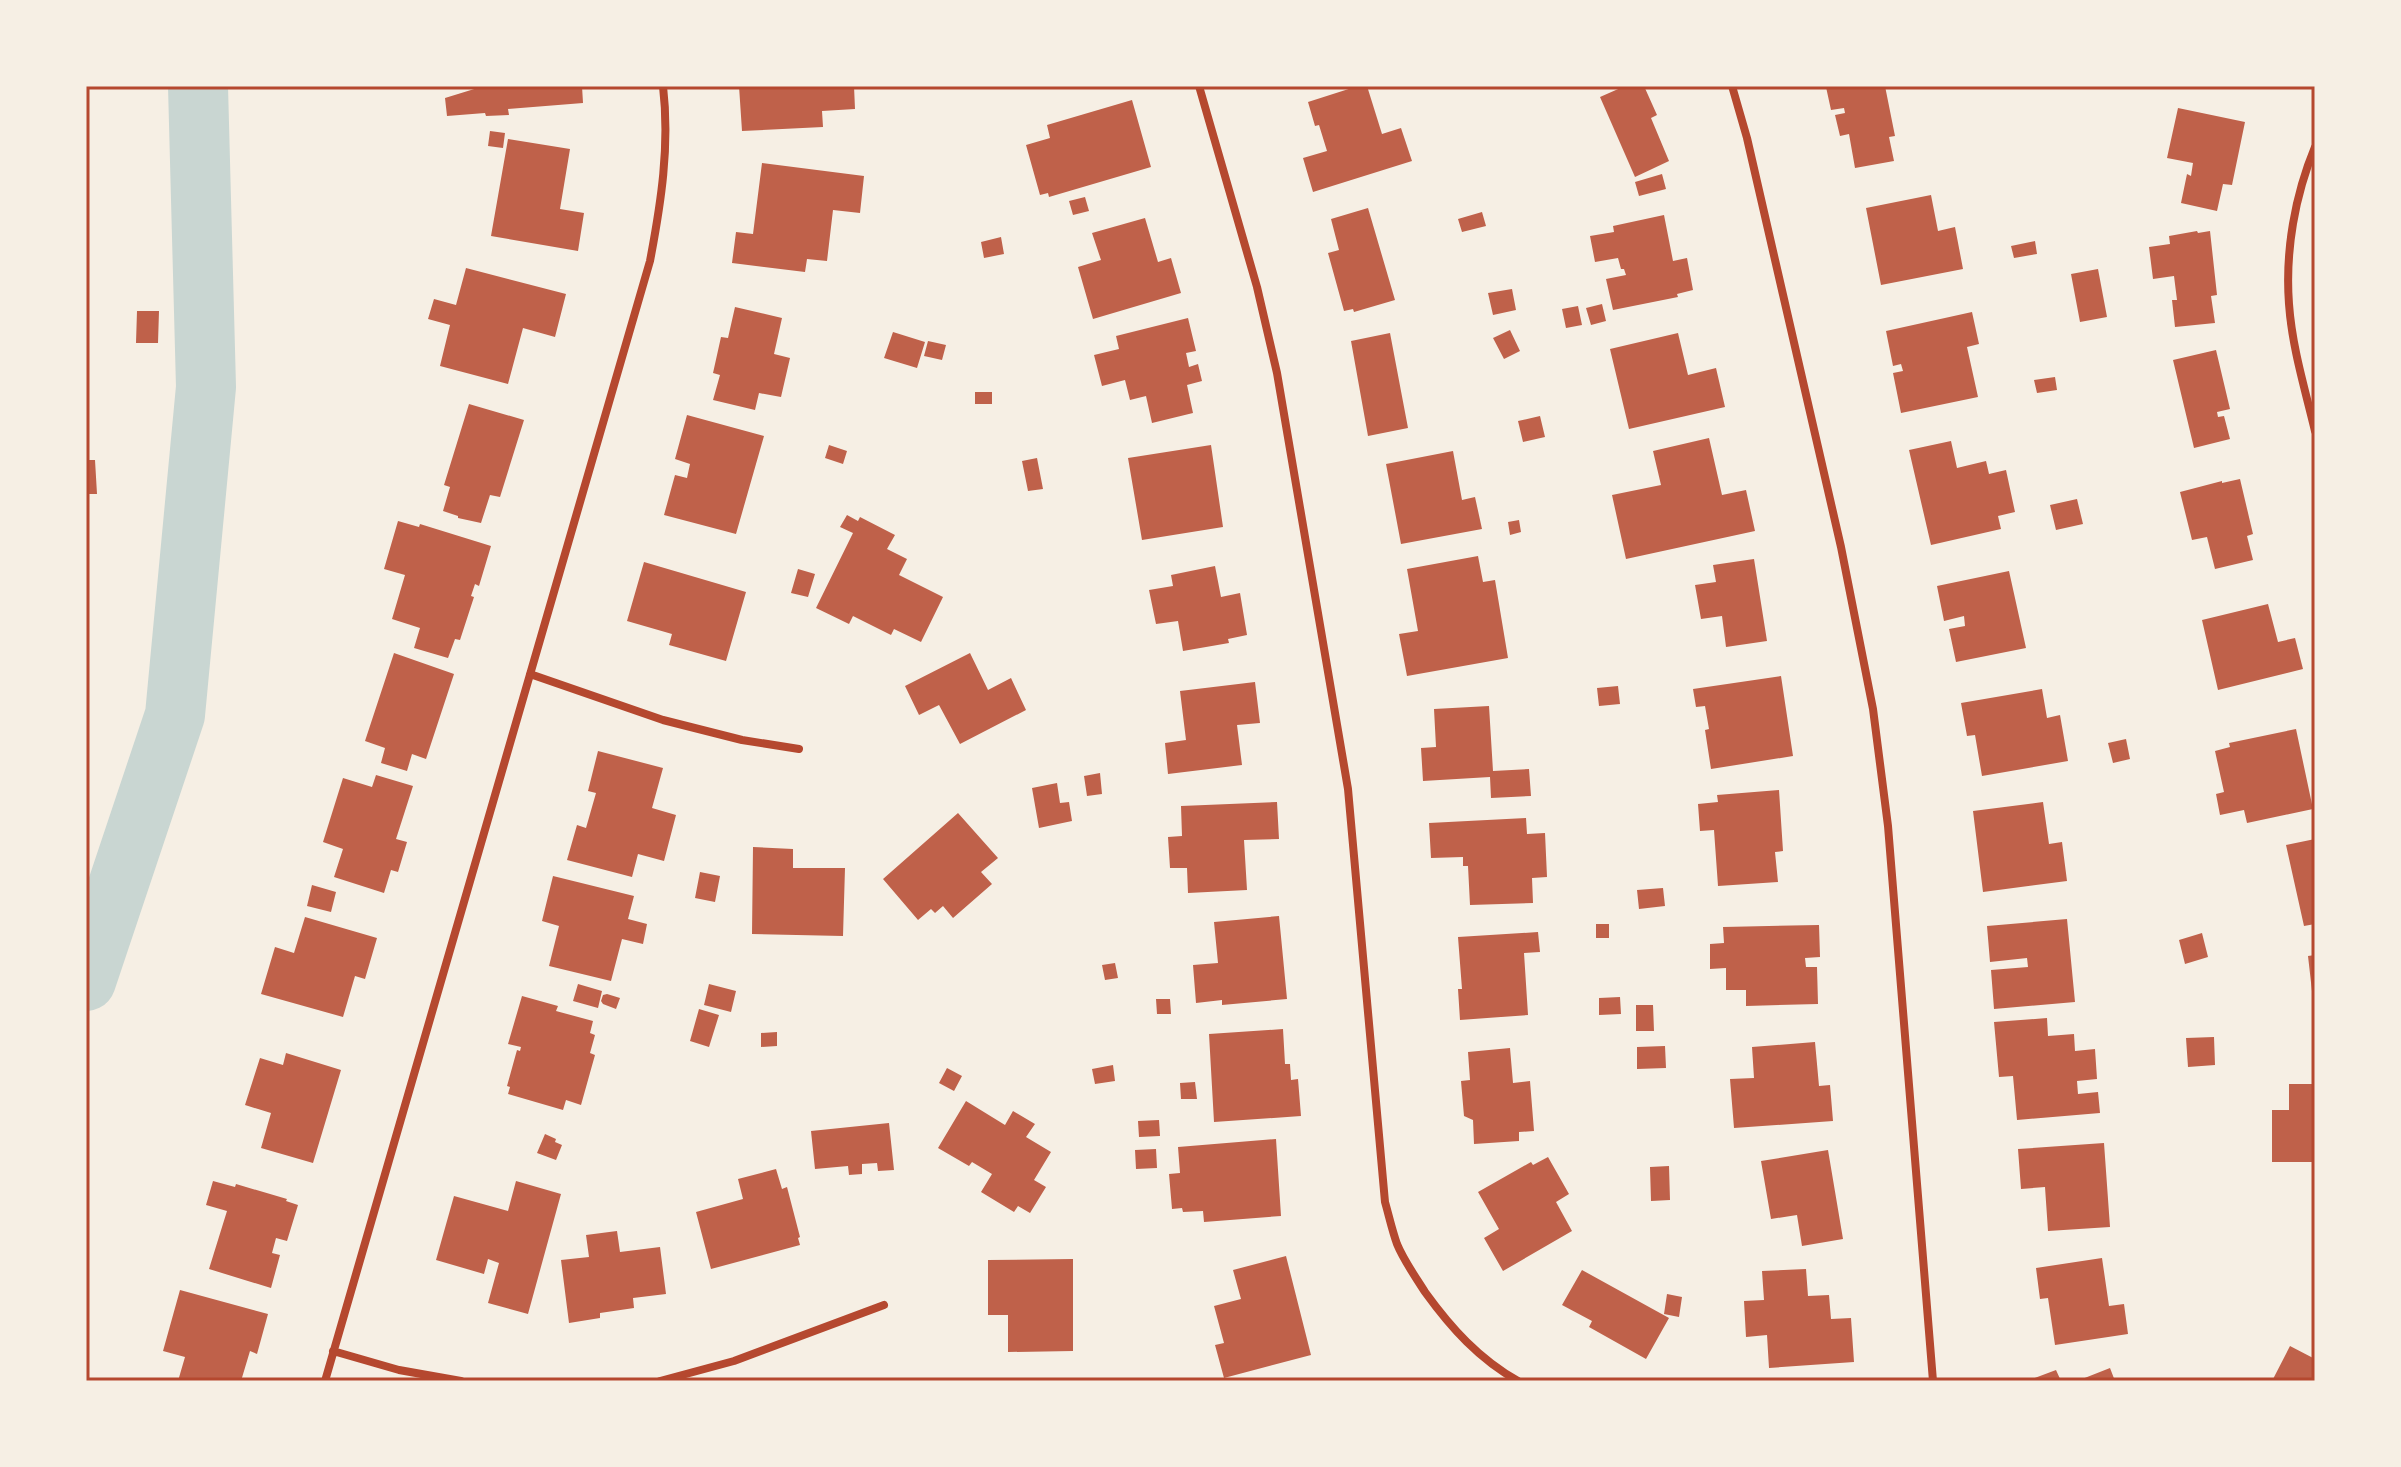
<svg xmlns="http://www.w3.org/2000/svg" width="2401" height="1467" font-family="'DM Sans',sans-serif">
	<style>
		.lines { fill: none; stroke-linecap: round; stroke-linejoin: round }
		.river { stroke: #c9d6d2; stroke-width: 60 }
		.building { fill: #bf614a }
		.minor { stroke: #b5482f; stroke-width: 8 }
		.neatline { fill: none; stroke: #b5482f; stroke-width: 3 }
	</style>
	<rect width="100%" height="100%" fill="#f6efe4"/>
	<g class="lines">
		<path class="river" d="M 86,981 L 175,715 L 206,387 L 198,86"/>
	</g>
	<path class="building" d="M 484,86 L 582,86 L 583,103 L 508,109 L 509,115 L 486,116 L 485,113 L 447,116 L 445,98 Z
		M 739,86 L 854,86 L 855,109 L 822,111 L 823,127 L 742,131 Z
		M 1358,86 L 1367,86 L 1382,134 L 1401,128 L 1412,161 L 1313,192 L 1303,158 L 1327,151 L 1319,125 L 1315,126 L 1308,102 Z
		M 1625,86 L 1644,86 L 1657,115 L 1651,118 L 1669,161 L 1635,177 L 1600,97 Z
		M 1833,86 L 1885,86 L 1895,136 L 1889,137 L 1894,161 L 1855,168 L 1849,134 L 1840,136 L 1835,115 L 1845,113 L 1844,108 L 1831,110 L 1826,87 Z
		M 1132,100 L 1151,167 L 1049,197 L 1048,193 L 1040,195 L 1026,145 L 1050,138 L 1047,125 Z
		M 2178,108 L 2245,122 L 2232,185 L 2223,184 L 2217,211 L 2181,203 L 2187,174 L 2191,176 L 2193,163 L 2167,158 Z
		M 490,131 L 505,133 L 503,148 L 488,146 Z
		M 508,139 L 570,149 L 560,209 L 584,213 L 578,251 L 491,236 Z
		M 762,163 L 864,176 L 860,213 L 833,210 L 827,261 L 807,259 L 805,272 L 732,263 L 736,232 L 753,234 Z
		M 1662,174 L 1666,189 L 1639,196 L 1635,182 Z
		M 1931,195 L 1938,231 L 1955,227 L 1963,269 L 1881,285 L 1866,208 Z
		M 1085,197 L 1089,211 L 1073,215 L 1069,201 Z
		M 1368,208 L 1395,300 L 1354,312 L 1353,309 L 1344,311 L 1328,253 L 1339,250 L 1331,219 Z
		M 1482,212 L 1486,226 L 1462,232 L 1458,219 Z
		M 1664,215 L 1673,261 L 1687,258 L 1693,290 L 1677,294 L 1678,297 L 1613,310 L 1606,279 L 1626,275 L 1624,269 L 1621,269 L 1618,258 L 1595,262 L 1590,236 L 1614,232 L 1613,226 Z
		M 1145,218 L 1158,262 L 1171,258 L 1181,293 L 1093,319 L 1078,267 L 1101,260 L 1092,233 Z
		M 2197,231 L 2198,233 L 2210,231 L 2217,295 L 2211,296 L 2215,323 L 2175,327 L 2172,300 L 2177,300 L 2174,276 L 2153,279 L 2149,247 L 2170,244 L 2169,236 Z
		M 1001,237 L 1004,254 L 984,258 L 981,242 Z
		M 2035,241 L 2037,254 L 2014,258 L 2011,246 Z
		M 466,268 L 566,294 L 555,337 L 523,328 L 508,384 L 440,366 L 450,325 L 428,319 L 434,299 L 456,305 Z
		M 2098,269 L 2107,317 L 2080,322 L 2071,274 Z
		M 1512,289 L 1516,310 L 1493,315 L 1488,293 Z
		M 1602,304 L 1606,321 L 1591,325 L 1586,308 Z
		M 1578,306 L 1582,325 L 1566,328 L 1562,309 Z
		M 735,307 L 782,318 L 774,354 L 790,358 L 781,397 L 759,393 L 755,410 L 713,400 L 720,375 L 713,373 L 721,337 L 728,338 Z
		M 137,311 L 159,311 L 158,343 L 136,343 Z
		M 1972,312 L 1979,344 L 1967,347 L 1978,397 L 1901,413 L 1893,373 L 1903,371 L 1901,364 L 1893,366 L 1886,331 Z
		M 1188,318 L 1196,351 L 1186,353 L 1189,367 L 1198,364 L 1202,381 L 1187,385 L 1193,413 L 1152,423 L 1146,396 L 1130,400 L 1125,380 L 1102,386 L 1094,355 L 1119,349 L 1116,336 Z
		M 1510,330 L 1520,351 L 1504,359 L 1493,338 Z
		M 893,332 L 925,342 L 917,368 L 884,358 Z
		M 1390,333 L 1408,428 L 1368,436 L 1351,341 Z
		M 1678,333 L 1688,375 L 1716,368 L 1725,407 L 1629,429 L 1610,349 Z
		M 928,341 L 946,345 L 942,360 L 924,356 Z
		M 2216,350 L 2230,409 L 2217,412 L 2218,417 L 2224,416 L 2230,439 L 2194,448 L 2173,360 Z
		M 2055,377 L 2057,390 L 2037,393 L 2034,380 Z
		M 975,392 L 992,392 L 992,404 L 975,404 Z
		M 469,404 L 524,420 L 500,497 L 490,495 L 481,523 L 458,518 L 458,516 L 443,511 L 450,487 L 444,485 Z
		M 687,415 L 764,436 L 736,534 L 664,515 L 675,475 L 687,478 L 690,464 L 675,459 Z
		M 1540,416 L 1545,437 L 1523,442 L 1518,421 Z
		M 1709,438 L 1722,495 L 1746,490 L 1755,531 L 1626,559 L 1612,495 L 1661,485 L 1653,451 Z
		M 1951,441 L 1957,468 L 1986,461 L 1989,474 L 2006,470 L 2015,512 L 1998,516 L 2001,529 L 1931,545 L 1909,450 Z
		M 829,445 L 847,451 L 843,464 L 825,458 Z
		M 1211,445 L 1223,527 L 1142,540 L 1128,458 Z
		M 1453,451 L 1462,500 L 1475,497 L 1482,529 L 1401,544 L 1386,464 Z
		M 1037,458 L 1043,489 L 1028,491 L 1022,461 Z
		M 86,460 L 95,460 L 97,494 L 86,494 Z
		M 2240,479 L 2253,534 L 2247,536 L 2253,560 L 2215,569 L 2207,537 L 2192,540 L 2180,492 L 2222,481 L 2222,483 Z
		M 2077,499 L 2083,524 L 2056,530 L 2050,505 Z
		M 847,515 L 858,521 L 860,517 L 895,535 L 887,549 L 907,559 L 899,575 L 943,597 L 921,642 L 894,629 L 891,635 L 853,616 L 849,624 L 816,608 L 853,533 L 840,527 Z
		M 1519,520 L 1521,532 L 1510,535 L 1508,522 Z
		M 398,521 L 419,527 L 420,524 L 491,546 L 479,586 L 475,584 L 471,596 L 474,597 L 460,640 L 455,639 L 448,658 L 414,648 L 420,628 L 392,619 L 405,575 L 384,569 Z
		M 1478,556 L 1483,582 L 1495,580 L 1508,658 L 1407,676 L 1399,634 L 1418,631 L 1407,569 Z
		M 1754,559 L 1767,641 L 1726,647 L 1722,616 L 1701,619 L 1695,585 L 1716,582 L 1713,565 Z
		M 644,562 L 746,592 L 726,661 L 669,645 L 672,634 L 627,621 Z
		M 1215,566 L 1221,597 L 1240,593 L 1247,635 L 1228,639 L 1229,643 L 1183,651 L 1178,621 L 1156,624 L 1149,590 L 1173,586 L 1171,575 Z
		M 798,569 L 815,574 L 808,597 L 791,593 Z
		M 2009,571 L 2026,648 L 1956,662 L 1949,629 L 1965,626 L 1964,616 L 1944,621 L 1937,586 Z
		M 2268,604 L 2278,642 L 2295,638 L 2303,669 L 2218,690 L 2202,620 Z
		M 394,653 L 454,674 L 426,759 L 412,754 L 407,771 L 381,763 L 385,748 L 365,741 Z
		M 970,653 L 988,690 L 1011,678 L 1026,710 L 960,744 L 939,705 L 919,715 L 905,686 Z
		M 1781,676 L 1793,756 L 1711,769 L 1705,730 L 1709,729 L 1705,706 L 1696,707 L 1693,689 Z
		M 1255,682 L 1260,723 L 1237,725 L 1242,765 L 1168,774 L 1165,743 L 1186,740 L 1180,691 Z
		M 1618,686 L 1620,704 L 1599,706 L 1597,688 Z
		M 2042,689 L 2047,718 L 2060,715 L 2068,761 L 1982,776 L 1975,735 L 1967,736 L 1961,703 Z
		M 1489,706 L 1493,771 L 1529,769 L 1531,796 L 1491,798 L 1490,777 L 1423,781 L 1421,748 L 1436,747 L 1434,709 Z
		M 2296,729 L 2313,809 L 2247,823 L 2244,810 L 2220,815 L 2216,794 L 2224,792 L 2215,751 L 2230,747 L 2229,743 Z
		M 2126,739 L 2130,759 L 2113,763 L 2108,743 Z
		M 598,751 L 663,768 L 652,808 L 676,815 L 664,861 L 638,854 L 632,877 L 567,860 L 577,825 L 586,828 L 596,793 L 588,791 Z
		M 1100,773 L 1102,794 L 1087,796 L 1084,776 Z
		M 376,775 L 413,786 L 396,839 L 407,842 L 398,872 L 391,870 L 384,893 L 334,877 L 343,849 L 323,842 L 343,778 L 372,787 Z
		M 1057,783 L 1060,803 L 1069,802 L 1072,821 L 1039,828 L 1032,788 Z
		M 1779,790 L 1783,851 L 1775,852 L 1778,882 L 1718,886 L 1714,830 L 1700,831 L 1698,804 L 1718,802 L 1717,795 Z
		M 1277,802 L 1279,839 L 1244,840 L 1247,890 L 1188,893 L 1187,868 L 1170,868 L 1168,837 L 1182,836 L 1181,806 Z
		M 2043,802 L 2049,844 L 2062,842 L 2067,881 L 1983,892 L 1973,811 Z
		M 958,813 L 998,858 L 981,872 L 992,884 L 953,918 L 943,906 L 935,913 L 931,909 L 918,920 L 883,879 Z
		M 1526,818 L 1527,834 L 1545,833 L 1547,877 L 1532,878 L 1533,903 L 1470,905 L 1468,866 L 1463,866 L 1463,857 L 1431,858 L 1429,823 Z
		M 2315,839 L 2315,924 L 2304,926 L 2286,845 Z
		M 753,847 L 793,849 L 793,868 L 845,868 L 843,936 L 752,934 Z
		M 700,872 L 720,876 L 715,902 L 695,898 Z
		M 553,876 L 634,896 L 628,919 L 647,924 L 643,944 L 622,939 L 611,981 L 549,966 L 559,926 L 542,921 Z
		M 312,885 L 336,892 L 331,912 L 307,906 Z
		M 1663,888 L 1665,906 L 1639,909 L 1637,890 Z
		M 1279,916 L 1287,999 L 1222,1005 L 1222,1000 L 1196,1003 L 1193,965 L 1218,963 L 1214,922 Z
		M 305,917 L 377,938 L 365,979 L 355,976 L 343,1017 L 261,994 L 275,947 L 294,953 Z
		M 2067,919 L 2075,1002 L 1994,1009 L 1991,970 L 2028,967 L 2027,958 L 1990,962 L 1987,926 Z
		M 1596,924 L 1609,924 L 1609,938 L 1596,938 Z
		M 1819,925 L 1820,957 L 1805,958 L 1806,967 L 1817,967 L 1818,1004 L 1746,1006 L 1746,990 L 1726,990 L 1726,968 L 1710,969 L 1710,944 L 1724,943 L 1723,927 Z
		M 1538,932 L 1540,952 L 1524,953 L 1528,1015 L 1460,1020 L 1458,989 L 1462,989 L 1458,937 Z
		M 2202,933 L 2208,957 L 2185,964 L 2179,940 Z
		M 2315,955 L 2315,1000 L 2313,1000 L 2308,956 Z
		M 1115,963 L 1118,978 L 1105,980 L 1102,965 Z
		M 578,984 L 602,991 L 598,1008 L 573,1001 Z
		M 709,984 L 736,991 L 731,1012 L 704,1005 Z
		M 607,994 L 620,998 L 616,1009 L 603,1004 L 601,1001 L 603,995 Z
		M 522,996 L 558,1006 L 556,1011 L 593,1021 L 590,1033 L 595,1035 L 590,1053 L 595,1055 L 581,1105 L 566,1100 L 563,1110 L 508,1094 L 510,1087 L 507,1086 L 517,1050 L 520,1051 L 521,1047 L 508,1044 Z
		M 1620,997 L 1621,1014 L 1599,1015 L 1599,998 Z
		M 1156,999 L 1170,999 L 1171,1014 L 1157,1014 Z
		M 1636,1005 L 1653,1005 L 1654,1031 L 1636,1031 Z
		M 699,1009 L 719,1015 L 709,1047 L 690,1041 Z
		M 2047,1018 L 2048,1036 L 2074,1034 L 2075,1051 L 2095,1049 L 2097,1079 L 2077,1081 L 2078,1094 L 2098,1092 L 2100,1113 L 2017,1120 L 2013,1076 L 1999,1077 L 1994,1022 Z
		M 1283,1029 L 1285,1064 L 1290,1064 L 1291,1080 L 1298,1079 L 1301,1116 L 1214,1122 L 1209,1034 Z
		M 777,1032 L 777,1046 L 761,1047 L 761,1033 Z
		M 2214,1037 L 2215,1065 L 2188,1067 L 2186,1038 Z
		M 1815,1042 L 1819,1086 L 1830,1085 L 1833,1121 L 1734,1128 L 1730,1079 L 1754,1078 L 1752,1047 Z
		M 1665,1046 L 1666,1068 L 1637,1069 L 1637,1047 Z
		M 1510,1048 L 1513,1083 L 1530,1081 L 1534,1131 L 1519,1132 L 1519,1141 L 1474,1144 L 1473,1120 L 1464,1116 L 1461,1081 L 1470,1080 L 1468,1052 Z
		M 286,1053 L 341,1070 L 313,1163 L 261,1148 L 271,1113 L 245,1105 L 260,1058 L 283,1065 Z
		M 1113,1065 L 1115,1081 L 1095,1084 L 1092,1069 Z
		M 947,1068 L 962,1076 L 954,1091 L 939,1083 Z
		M 1195,1082 L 1197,1099 L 1181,1099 L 1180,1083 Z
		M 2289,1084 L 2315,1084 L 2315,1162 L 2272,1162 L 2272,1110 L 2289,1110 Z
		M 966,1101 L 1005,1125 L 1013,1111 L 1035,1124 L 1026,1137 L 1051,1152 L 1034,1180 L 1046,1187 L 1030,1213 L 1018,1206 L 1014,1212 L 981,1192 L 992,1174 L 972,1162 L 969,1166 L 938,1148 Z
		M 1159,1120 L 1160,1136 L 1139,1137 L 1138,1121 Z
		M 889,1123 L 894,1170 L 878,1171 L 877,1163 L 862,1164 L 862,1174 L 849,1175 L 848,1166 L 815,1169 L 811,1131 Z
		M 545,1134 L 556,1139 L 555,1142 L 562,1145 L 556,1160 L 537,1153 Z
		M 1276,1139 L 1281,1216 L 1204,1222 L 1203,1211 L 1183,1212 L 1182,1208 L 1172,1209 L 1169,1174 L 1180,1173 L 1178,1147 Z
		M 2104,1143 L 2110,1227 L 2048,1231 L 2045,1187 L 2021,1189 L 2018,1149 Z
		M 1156,1149 L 1157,1168 L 1136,1169 L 1135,1150 Z
		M 1828,1150 L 1843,1239 L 1802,1246 L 1797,1215 L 1771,1219 L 1761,1161 Z
		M 1548,1157 L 1569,1194 L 1556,1202 L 1572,1231 L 1503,1271 L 1484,1238 L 1499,1229 L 1478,1192 L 1531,1162 L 1533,1165 Z
		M 1669,1166 L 1670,1200 L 1651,1201 L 1650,1167 Z
		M 776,1169 L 782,1189 L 787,1187 L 800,1237 L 798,1238 L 800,1245 L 711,1269 L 696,1212 L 743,1199 L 738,1179 Z
		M 213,1181 L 235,1187 L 236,1184 L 287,1199 L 286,1201 L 298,1205 L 287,1241 L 276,1238 L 272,1253 L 280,1255 L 271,1288 L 209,1269 L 227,1211 L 206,1205 Z
		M 516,1181 L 561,1194 L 528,1314 L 488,1303 L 499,1263 L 488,1259 L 484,1274 L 436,1260 L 454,1196 L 508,1211 Z
		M 617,1231 L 620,1252 L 660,1247 L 666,1294 L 633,1298 L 634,1308 L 600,1313 L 600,1318 L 569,1323 L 561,1260 L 589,1257 L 586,1235 Z
		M 1286,1256 L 1311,1355 L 1224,1378 L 1215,1345 L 1224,1343 L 1214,1306 L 1241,1299 L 1233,1270 Z
		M 2102,1258 L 2109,1306 L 2124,1304 L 2128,1334 L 2055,1345 L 2048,1298 L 2040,1299 L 2036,1268 Z
		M 1073,1259 L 1073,1351 L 1008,1352 L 1008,1315 L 988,1315 L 988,1260 Z
		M 1806,1269 L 1808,1296 L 1829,1295 L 1831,1319 L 1851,1318 L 1854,1362 L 1769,1368 L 1767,1335 L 1746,1337 L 1744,1301 L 1764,1300 L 1762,1271 Z
		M 1582,1270 L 1669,1318 L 1646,1359 L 1589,1327 L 1592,1321 L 1562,1305 Z
		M 180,1290 L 268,1314 L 257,1354 L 250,1351 L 241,1381 L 178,1381 L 185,1357 L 163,1351 Z
		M 1667,1294 L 1682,1297 L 1679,1317 L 1664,1314 Z
		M 2290,1346 L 2315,1359 L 2315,1381 L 2272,1381 Z
		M 2110,1368 L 2115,1381 L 2077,1381 Z
		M 2056,1370 L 2061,1381 L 2027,1381 Z"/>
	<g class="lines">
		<path class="minor" d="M 1199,86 L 1257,287 L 1277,373 L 1348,789 L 1385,1202 C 1389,1216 1392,1230 1397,1244 C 1404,1261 1415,1276 1425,1292 C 1451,1328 1479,1359 1518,1381
			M 1732,86 L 1747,138 L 1841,547 L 1873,709 L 1888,826 L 1933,1381
			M 2315,147 C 2295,195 2285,251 2289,304 C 2292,347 2305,389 2315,431
			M 530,674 L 663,720 L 742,740 L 799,749
			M 333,1351 L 399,1370 L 461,1381
			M 325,1381 L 650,261 C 661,203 670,146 663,86
			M 660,1381 L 734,1361 L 884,1305"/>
	</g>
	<rect width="2401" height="1467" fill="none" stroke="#f6efe4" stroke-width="176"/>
	<rect x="88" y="88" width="2225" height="1291" class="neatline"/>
</svg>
